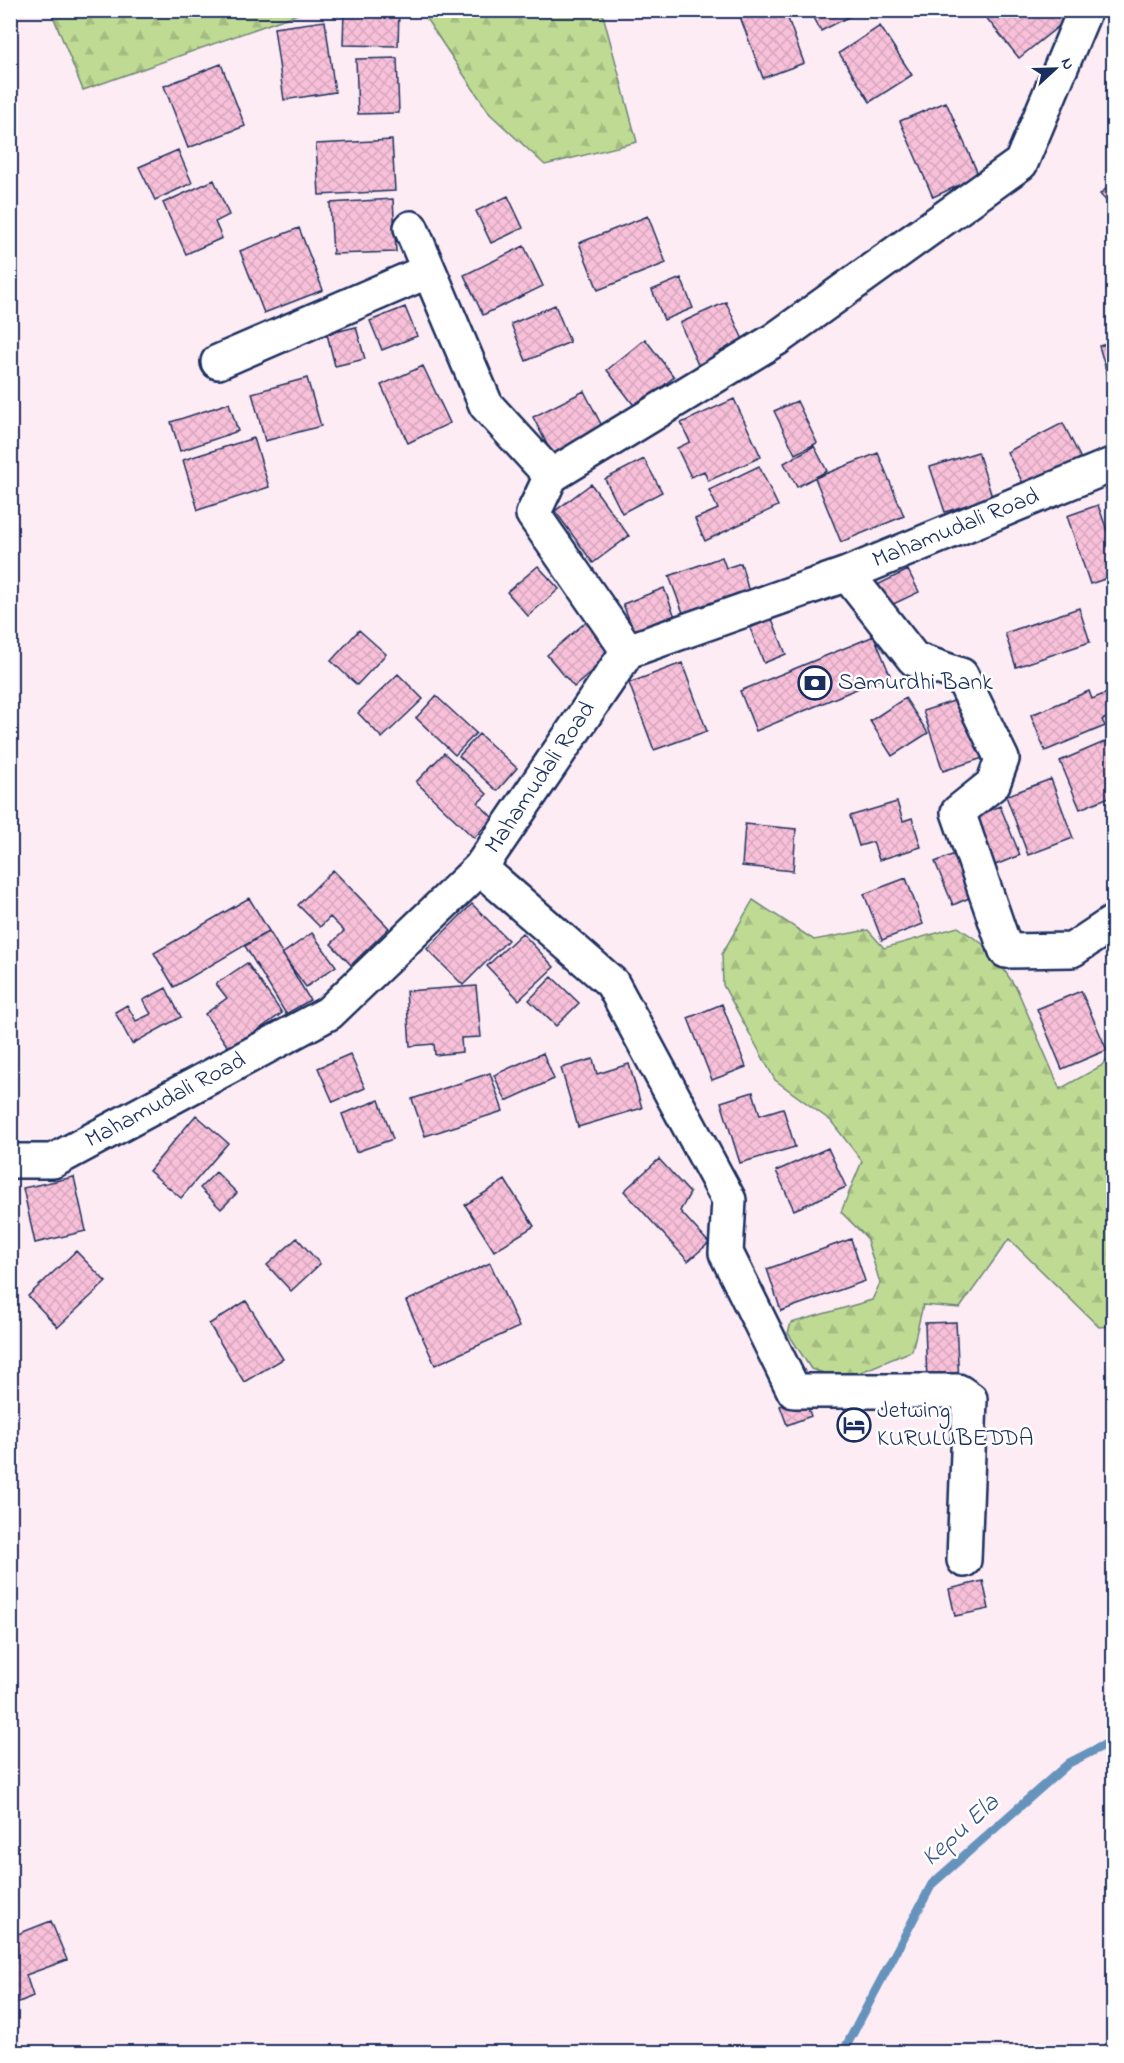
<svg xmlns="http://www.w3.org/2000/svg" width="1124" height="2063" font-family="'Indie Flower',sans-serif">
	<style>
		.forest { fill: url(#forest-firs); stroke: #6d8578; stroke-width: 1.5 }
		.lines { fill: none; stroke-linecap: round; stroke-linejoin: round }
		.stream { stroke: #6693bc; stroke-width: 9 }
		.building { fill: url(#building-cross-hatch); stroke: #1b2f5e; stroke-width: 1.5 }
		.minor-casing { stroke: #1b2f5e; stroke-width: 38 }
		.minor { stroke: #fff; stroke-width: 33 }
		.labels { text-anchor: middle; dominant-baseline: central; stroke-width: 5; stroke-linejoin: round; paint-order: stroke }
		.street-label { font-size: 24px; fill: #1b2f5e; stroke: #fff }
		.poi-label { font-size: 24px; fill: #1b2f5e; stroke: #fff; text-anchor: start }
		.water-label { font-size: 26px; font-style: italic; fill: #3a5985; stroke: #fff }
	</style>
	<defs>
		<pattern id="forest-firs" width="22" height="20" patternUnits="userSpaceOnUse" patternTransform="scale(1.5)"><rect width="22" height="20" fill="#bfdb93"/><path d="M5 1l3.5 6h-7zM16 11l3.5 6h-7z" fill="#a4bc81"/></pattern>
		<pattern id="building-cross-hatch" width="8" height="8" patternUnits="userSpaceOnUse" patternTransform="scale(1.5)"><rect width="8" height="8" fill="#f9c1d9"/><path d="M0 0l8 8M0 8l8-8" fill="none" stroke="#d5a6bd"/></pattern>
	</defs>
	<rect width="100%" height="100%" fill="#fdecf4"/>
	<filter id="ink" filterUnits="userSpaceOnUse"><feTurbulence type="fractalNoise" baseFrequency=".0167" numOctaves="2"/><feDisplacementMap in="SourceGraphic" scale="12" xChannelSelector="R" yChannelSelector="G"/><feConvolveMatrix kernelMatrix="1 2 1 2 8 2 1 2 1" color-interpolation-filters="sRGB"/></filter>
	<g filter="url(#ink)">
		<path class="forest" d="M 51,11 L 306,11 L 83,90 Z
			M 421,11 L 602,11 L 637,142 L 545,165 L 490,114 Z
			M 753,900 L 814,940 L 868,930 L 884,948 L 958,927 L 990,949 L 1017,989 L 1060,1089 L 1101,1066 L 1113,1053 L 1113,1326 L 1099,1327 L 1009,1239 L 960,1308 L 923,1305 L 912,1351 L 844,1379 L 811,1369 L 788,1333 L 791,1323 L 872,1300 L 880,1283 L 866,1237 L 841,1212 L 862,1161 L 831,1121 L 775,1080 L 723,985 L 722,954 Z"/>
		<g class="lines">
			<path class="stream" d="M 843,2052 L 932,1884 L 1069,1763 L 1114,1740"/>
		</g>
		<path class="building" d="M 344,10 L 399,10 L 398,46 L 343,45 Z
			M 750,10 L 785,10 L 804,63 L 763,78 L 739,14 Z
			M 810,10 L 862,10 L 821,31 Z
			M 980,10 L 1057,10 L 1065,21 L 1019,58 Z
			M 325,21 L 335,92 L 284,100 L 274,28 Z
			M 880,26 L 912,75 L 870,102 L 839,53 Z
			M 397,58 L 399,113 L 358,114 L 356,59 Z
			M 221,64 L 245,126 L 188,148 L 164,86 Z
			M 946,102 L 979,176 L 933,197 L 900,121 Z
			M 392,140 L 395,191 L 319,195 L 316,144 Z
			M 178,150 L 192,183 L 155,200 L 139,167 Z
			M 214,180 L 229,215 L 215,222 L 222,238 L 186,254 L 163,203 Z
			M 1114,182 L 1114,209 L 1100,194 Z
			M 508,196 L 523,228 L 491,243 L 476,211 Z
			M 393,199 L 396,252 L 333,254 L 330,203 Z
			M 648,216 L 666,263 L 598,290 L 579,243 Z
			M 299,228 L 323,290 L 264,313 L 240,251 Z
			M 524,246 L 543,286 L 483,315 L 464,275 Z
			M 681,278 L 693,308 L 664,320 L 652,290 Z
			M 726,302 L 745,344 L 698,365 L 680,323 Z
			M 555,305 L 570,342 L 526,361 L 511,324 Z
			M 405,307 L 417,336 L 382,350 L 370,321 Z
			M 356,327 L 365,359 L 335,366 L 327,334 Z
			M 645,339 L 674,377 L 636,408 L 607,370 Z
			M 1114,342 L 1114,397 L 1099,346 Z
			M 423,366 L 450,423 L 408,443 L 381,385 Z
			M 307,378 L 321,426 L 265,441 L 252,393 Z
			M 584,391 L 604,430 L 553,456 L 533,417 Z
			M 734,399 L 761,457 L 708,481 L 704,471 L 691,477 L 677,448 L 690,442 L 681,423 Z
			M 797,401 L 817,443 L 795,454 L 774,411 Z
			M 229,403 L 238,431 L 180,451 L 171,422 Z
			M 1063,423 L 1082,461 L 1026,489 L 1007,452 Z
			M 254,438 L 269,487 L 198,510 L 183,460 Z
			M 814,446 L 827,471 L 797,487 L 784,463 Z
			M 978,452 L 992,497 L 945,512 L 930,467 Z
			M 878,453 L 904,516 L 841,542 L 815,478 Z
			M 644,459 L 662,492 L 622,513 L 605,479 Z
			M 759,466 L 778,506 L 705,541 L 695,519 L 718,509 L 709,490 Z
			M 591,484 L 629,536 L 593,563 L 555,511 Z
			M 1098,505 L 1114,550 L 1114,576 L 1090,584 L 1067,516 Z
			M 722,557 L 726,568 L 741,563 L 750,596 L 685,618 L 669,576 Z
			M 538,566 L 559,589 L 528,616 L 507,592 Z
			M 908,570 L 919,592 L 887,607 L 877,585 Z
			M 664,588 L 677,622 L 636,637 L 623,604 Z
			M 1079,608 L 1090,642 L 1016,667 L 1005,633 Z
			M 593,616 L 620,648 L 574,687 L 547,655 Z
			M 772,619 L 786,654 L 764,663 L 750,628 Z
			M 359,630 L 386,654 L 357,685 L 331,661 Z
			M 874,636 L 890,675 L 756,731 L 740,691 Z
			M 682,663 L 707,731 L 654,750 L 629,683 Z
			M 398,674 L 423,699 L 382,738 L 358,713 Z
			M 1089,691 L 1092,699 L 1109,692 L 1114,704 L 1114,715 L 1102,720 L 1105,726 L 1045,751 L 1031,715 Z
			M 436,696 L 476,733 L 455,755 L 416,718 Z
			M 905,698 L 928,733 L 892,756 L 870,721 Z
			M 963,698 L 983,758 L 943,771 L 923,711 Z
			M 479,734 L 517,768 L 497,791 L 459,756 Z
			M 1109,740 L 1114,750 L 1114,795 L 1080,809 L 1060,761 Z
			M 444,753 L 487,794 L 478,803 L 493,818 L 474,838 L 416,782 Z
			M 1051,779 L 1073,838 L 1028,855 L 1006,796 Z
			M 897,802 L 903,821 L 912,818 L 921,847 L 879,860 L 873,842 L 859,846 L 850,816 Z
			M 1000,806 L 1020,855 L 988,868 L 968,819 Z
			M 745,824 L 796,829 L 793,871 L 742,866 Z
			M 957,853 L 976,895 L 953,905 L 935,862 Z
			M 333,870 L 389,928 L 351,965 L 331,944 L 344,931 L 330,917 L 320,927 L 298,905 Z
			M 906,878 L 923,924 L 882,940 L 864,894 Z
			M 249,898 L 269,931 L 174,987 L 154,953 Z
			M 472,904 L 508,940 L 463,985 L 427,949 Z
			M 269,931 L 310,1000 L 286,1014 L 245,946 Z
			M 312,933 L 336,966 L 306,987 L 282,954 Z
			M 522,933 L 554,967 L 519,1000 L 487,966 Z
			M 247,963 L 282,1013 L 230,1050 L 205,1014 L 227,998 L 216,984 Z
			M 552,977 L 579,1003 L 556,1026 L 529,1000 Z
			M 476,986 L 481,1037 L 461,1038 L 462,1052 L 435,1055 L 434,1044 L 410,1046 L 406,991 Z
			M 166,988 L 181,1017 L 132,1044 L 115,1012 L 127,1005 L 136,1021 L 151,1014 L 143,1000 Z
			M 1081,991 L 1107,1050 L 1062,1069 L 1037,1009 Z
			M 722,1004 L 746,1067 L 712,1080 L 688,1018 Z
			M 543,1053 L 554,1079 L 506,1101 L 494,1075 Z
			M 350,1054 L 365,1088 L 333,1102 L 318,1068 Z
			M 593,1059 L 597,1074 L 629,1064 L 642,1108 L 578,1127 L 561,1068 Z
			M 490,1073 L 503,1111 L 425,1136 L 412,1099 Z
			M 753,1092 L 760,1115 L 783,1108 L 795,1147 L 740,1163 L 721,1102 Z
			M 379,1100 L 393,1139 L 356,1152 L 342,1114 Z
			M 196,1115 L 228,1143 L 181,1198 L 149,1171 Z
			M 828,1148 L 846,1187 L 794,1210 L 776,1171 Z
			M 659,1159 L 690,1193 L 680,1211 L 709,1243 L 688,1261 L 624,1191 Z
			M 216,1172 L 237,1193 L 221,1209 L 200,1188 Z
			M 74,1177 L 86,1231 L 35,1243 L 23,1188 Z
			M 505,1180 L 534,1226 L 494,1251 L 465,1205 Z
			M 297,1238 L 320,1264 L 291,1291 L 267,1265 Z
			M 851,1239 L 865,1281 L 781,1311 L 767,1269 Z
			M 76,1251 L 106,1282 L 58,1327 L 28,1296 Z
			M 490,1263 L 519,1327 L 435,1365 L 406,1301 Z
			M 246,1301 L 283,1359 L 244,1382 L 209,1324 Z
			M 956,1322 L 959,1382 L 927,1383 L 925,1323 Z
			M 804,1397 L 811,1416 L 787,1425 L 780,1406 Z
			M 983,1581 L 989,1609 L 955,1616 L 949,1589 Z
			M 51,1921 L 67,1960 L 26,1975 L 33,1996 L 10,2006 L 10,1937 Z"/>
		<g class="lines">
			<defs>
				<path id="minor" d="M 411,228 L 486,405 L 551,476
					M 218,362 L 428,271
					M 847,574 L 914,659 L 961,675 L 1002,759 L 993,784 L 958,812 L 1006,951 L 1072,950 L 1114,922
					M 628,651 L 533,514 L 551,476 L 776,339 L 1021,163 L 1085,10
					M 480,868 L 612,983 L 729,1200 L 726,1253 L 794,1391 L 958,1391 L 970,1399 L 964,1560
					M 10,1161 L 53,1161 L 329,1013 L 480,868 L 628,651 L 847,574 L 1114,464"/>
			</defs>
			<use href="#minor" class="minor-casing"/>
			<use href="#minor" class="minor"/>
		</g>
	</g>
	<defs>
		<symbol id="bank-ring" viewBox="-11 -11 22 22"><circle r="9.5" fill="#fff" stroke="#1b2f5e" stroke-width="1.5"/><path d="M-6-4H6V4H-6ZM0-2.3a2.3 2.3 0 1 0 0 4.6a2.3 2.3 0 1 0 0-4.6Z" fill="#1b2f5e"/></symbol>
		<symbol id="hotel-ring" viewBox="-11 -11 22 22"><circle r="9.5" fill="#fff" stroke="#1b2f5e" stroke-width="1.5"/><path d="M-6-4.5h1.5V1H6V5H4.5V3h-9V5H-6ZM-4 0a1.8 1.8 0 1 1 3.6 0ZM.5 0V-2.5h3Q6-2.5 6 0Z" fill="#1b2f5e"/></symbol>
	</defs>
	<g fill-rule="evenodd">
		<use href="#bank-ring" x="796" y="664" width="38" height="38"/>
		<use href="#hotel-ring" x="835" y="1406" width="38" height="38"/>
	</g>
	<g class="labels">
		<g class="street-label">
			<text transform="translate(956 529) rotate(-22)">Mahamudali Road</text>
			<text transform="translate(541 778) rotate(-56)">Mahamudali Road</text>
			<text transform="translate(166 1101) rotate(-28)">Mahamudali Road</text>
		</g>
		<g class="poi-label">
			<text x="838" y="683">Samurdhi Bank</text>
			<text x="877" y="1411">Jetwing<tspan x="877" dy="28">KURULUBEDDA</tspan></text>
		</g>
		<g class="water-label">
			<text transform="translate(961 1831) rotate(-42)">Kepu Ela</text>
		</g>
	</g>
	<rect width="1124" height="2063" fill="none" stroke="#fff" stroke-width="36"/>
	<rect x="18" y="18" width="1088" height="2027" fill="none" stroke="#1b2f5e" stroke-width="2" filter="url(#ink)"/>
	<g transform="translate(1055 69) rotate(68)" stroke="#ffffff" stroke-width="4.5" paint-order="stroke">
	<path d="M0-4.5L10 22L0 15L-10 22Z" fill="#1b2f5e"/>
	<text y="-9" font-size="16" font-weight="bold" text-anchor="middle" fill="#1b2f5e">N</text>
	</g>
</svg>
